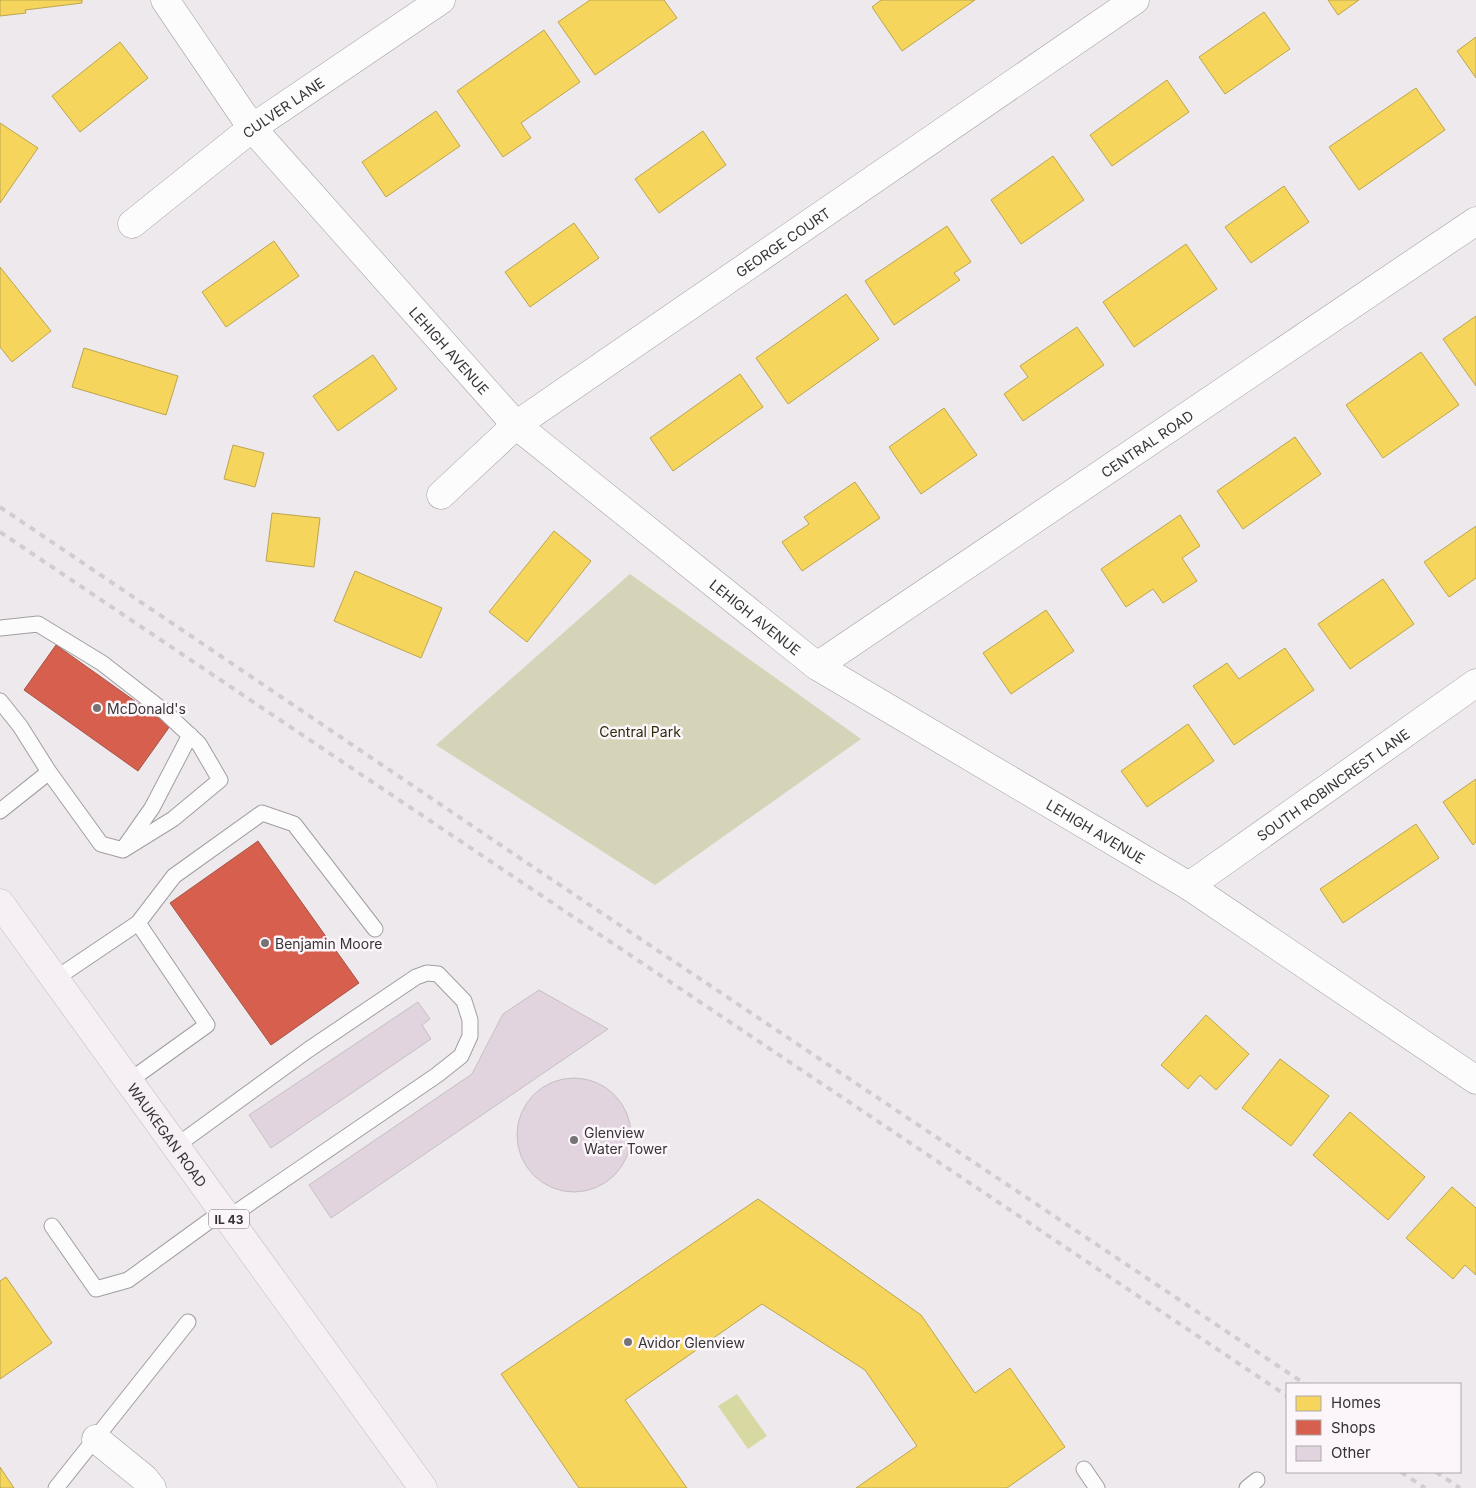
<svg xmlns="http://www.w3.org/2000/svg" width="1476" height="1488" font-family="Inter,sans-serif">
	<style>
		.green { fill: #d5d4b8 }
		.water { fill: #d8d8a2 }
		.homes { fill: #f6d55c; stroke: #bca550 }
		.shops { fill: #d6604d; stroke: #a65346 }
		.building { fill: #e2d4df; stroke: #c3c0c2 }
		.lines { fill: none; stroke-linecap: round; stroke-linejoin: round }
		.lane-casing { stroke: #a19ea0; stroke-width: 17 }
		.street-casing { stroke: #a19ea0; stroke-width: 29 }
		.primary-casing { stroke: #c5b9c2; stroke-width: 29 }
		.lane { stroke: #fcfcfc; stroke-width: 15 }
		.street { stroke: #fcfcfc; stroke-width: 28 }
		.primary { stroke: #f6f0f4; stroke-width: 28 }
		.rail { stroke: #cfcdce; stroke-width: 4; stroke-dasharray: 6 6; stroke-linecap: butt }
		.poi-dot { fill: #767375; stroke: #fcf6fb; stroke-width: 2 }
		.labels { text-anchor: middle; dominant-baseline: central; stroke-width: 5; stroke-linejoin: round; paint-order: stroke }
		.shield { fill: #fcf6fb; stroke: #716e70; stroke-width: 1 }
		.shield-label { font-size: 12px; font-weight: bold; fill: #363435 }
		.street-label { font-size: 14px; fill: #363435; stroke: #fcf6fb }
		.poi-label { font-size: 14px; fill: #363435; stroke: #fcf6fb; text-anchor: start }
		.park-label { font-size: 14px; fill: #2c2c09; stroke: #fcf6fb }
	</style>
	<rect width="100%" height="100%" fill="#eee9ec"/>
	<path class="green" d="M 630,574 L 861,739 L 655,885 L 436,745 Z"/>
	<path class="water" d="M 737,1394 L 767,1436 L 748,1449 L 718,1406 Z"/>
	<path class="homes" d="M 0,0 L 82,0 L 82,3 L 25,10 L 26,13 L 0,16 Z
		M 590,0 L 664,0 L 677,18 L 595,75 L 558,22 Z
		M 881,0 L 975,0 L 902,51 L 872,7 Z
		M 1328,0 L 1359,0 L 1338,15 Z
		M 1264,12 L 1290,49 L 1225,94 L 1199,57 Z
		M 544,30 L 580,82 L 521,123 L 531,138 L 503,157 L 457,91 Z
		M 1476,37 L 1476,78 L 1457,51 Z
		M 120,42 L 148,78 L 80,132 L 52,96 Z
		M 1167,80 L 1189,112 L 1112,166 L 1090,135 Z
		M 1416,88 L 1445,130 L 1359,190 L 1329,147 Z
		M 436,111 L 460,146 L 386,197 L 362,162 Z
		M 0,123 L 38,148 L 0,203 Z
		M 703,131 L 726,165 L 659,213 L 635,179 Z
		M 1053,156 L 1084,200 L 1021,244 L 991,200 Z
		M 1284,186 L 1309,222 L 1251,263 L 1225,227 Z
		M 574,223 L 599,258 L 530,307 L 505,272 Z
		M 947,226 L 971,262 L 954,273 L 960,280 L 894,325 L 865,281 Z
		M 274,241 L 299,276 L 226,327 L 202,292 Z
		M 1186,244 L 1217,289 L 1134,347 L 1103,302 Z
		M 0,267 L 51,331 L 12,362 L 0,347 Z
		M 846,294 L 879,339 L 788,404 L 756,358 Z
		M 1476,316 L 1476,386 L 1443,339 Z
		M 1077,327 L 1104,365 L 1023,421 L 1004,394 L 1028,377 L 1020,366 Z
		M 84,348 L 178,376 L 166,415 L 72,387 Z
		M 1421,352 L 1459,405 L 1383,458 L 1346,405 Z
		M 373,355 L 397,389 L 338,431 L 313,396 Z
		M 740,374 L 763,407 L 673,471 L 650,438 Z
		M 944,408 L 977,455 L 921,494 L 889,447 Z
		M 1295,437 L 1321,474 L 1243,529 L 1217,491 Z
		M 233,445 L 264,453 L 255,487 L 224,479 Z
		M 855,482 L 880,518 L 802,571 L 782,542 L 809,524 L 804,517 Z
		M 272,513 L 320,518 L 314,567 L 266,561 Z
		M 1180,515 L 1200,546 L 1182,558 L 1197,581 L 1163,603 L 1153,589 L 1126,607 L 1101,569 Z
		M 1476,526 L 1476,578 L 1449,597 L 1424,562 Z
		M 554,531 L 591,561 L 527,642 L 489,612 Z
		M 355,571 L 442,608 L 421,658 L 334,621 Z
		M 1383,579 L 1414,624 L 1350,669 L 1318,624 Z
		M 1046,610 L 1074,651 L 1011,694 L 983,653 Z
		M 1285,648 L 1314,690 L 1234,745 L 1193,686 L 1227,663 L 1239,679 Z
		M 1188,724 L 1214,761 L 1147,807 L 1121,771 Z
		M 1476,779 L 1476,842 L 1473,845 L 1443,802 Z
		M 1416,824 L 1439,858 L 1343,923 L 1320,889 Z
		M 1206,1015 L 1249,1054 L 1216,1090 L 1200,1075 L 1188,1089 L 1161,1065 Z
		M 1280,1059 L 1329,1096 L 1291,1146 L 1242,1108 Z
		M 1350,1112 L 1425,1177 L 1388,1220 L 1313,1155 Z
		M 1452,1187 L 1476,1208 L 1476,1275 L 1465,1265 L 1453,1279 L 1406,1238 Z
		M 758,1199 L 921,1315 L 975,1393 L 1010,1368 L 1065,1447 L 1007,1488 L 856,1488 L 917,1446 L 865,1370 L 762,1304 L 625,1400 L 687,1488 L 579,1488 L 501,1374 Z
		M 6,1277 L 52,1343 L 0,1379 L 0,1281 Z
		M 0,1467 L 14,1488 L 0,1488 Z"/>
	<path class="shops" d="M 56,645 L 170,726 L 138,771 L 24,690 Z
		M 258,841 L 359,983 L 271,1045 L 170,903 Z"/>
	<path class="building" d="M 539,990 L 608,1029 L 331,1218 L 309,1185 L 472,1074 L 503,1014 Z
		M 418,1002 L 430,1019 L 422,1025 L 431,1039 L 271,1148 L 249,1115 Z
		M517 1135a57 57 0 1 1 114 0a57 57 0 1 1-114 0Z"/>
	<g class="lines">
		<defs>
			<path id="lane" d="M 0,628 L 38,624 L 102,663 L 165,712 L 199,744 L 220,780 L 173,819 L 123,850 L 101,844 L 49,772 L 0,811
				M 0,701 L 20,726 L 49,772
				M 126,845 L 152,808 L 190,735
				M 138,923 L 174,876 L 262,813 L 294,824 L 375,929
				M 55,979 L 138,923 L 207,1025 L 129,1081
				M 176,1146 L 308,1050 L 416,977 L 427,973 L 438,974 L 464,1001 L 470,1020 L 470,1036 L 461,1056 L 437,1075 L 228,1218
				M 52,1226 L 96,1289 L 128,1280 L 223,1211
				M 1084,1469 L 1097,1488
				M 56,1488 L 188,1322
				M 1247,1488 L 1257,1480"/>
			<g id="street">
				<path id="s1" d="M 165,0 L 252,128 L 516,425 L 817,666 L 1189,886 L 1476,1080"/>
				<path id="s2" d="M 132,224 L 252,128 L 441,0"/>
				<path id="s3" d="M 441,495 L 516,425 L 1135,0"/>
				<path id="s4" d="M 817,666 L 1476,221"/>
				<path id="s5" d="M 1189,886 L 1476,683"/>
				<path d="M 96,1439 L 144,1478 L 152,1488"/>
			</g>
			<g id="primary">
				<path id="s6" d="M 0,903 L 423,1488"/>
			</g>
		</defs>
		<use href="#lane" class="lane-casing"/>
		<use href="#street" class="street-casing"/>
		<use href="#primary" class="primary-casing"/>
		<use href="#lane" class="lane"/>
		<use href="#street" class="street"/>
		<use href="#primary" class="primary"/>
		<path class="rail" d="M 0,507 L 542,873 L 1305,1384
			M 0,532 L 1287,1396
			M 1401,1472 L 1425,1488
			M 1436,1472 L 1460,1488"/>
	</g>
	<g class="poi-dot">
		<circle cx="97" cy="708" r="5"/>
		<circle cx="265" cy="943" r="5"/>
		<circle cx="574" cy="1140" r="5"/>
		<circle cx="628" cy="1342" r="5"/>
	</g>
	<g class="labels">
		<rect class="shield" x="209" y="1209.5" width="40" height="19" rx="4"/>
		<g class="shield-label">
			<text x="229" y="1219">IL 43</text>
		</g>
		<g class="street-label">
			<text stroke="none"><textPath href="#s2" startOffset="191">CULVER LANE</textPath></text>
			<text stroke="none"><textPath href="#s3" startOffset="426">GEORGE COURT</textPath></text>
			<text stroke="none"><textPath href="#s1" startOffset="452">LEHIGH AVENUE</textPath></text>
			<text stroke="none"><textPath href="#s4" startOffset="398">CENTRAL ROAD</textPath></text>
			<text stroke="none"><textPath href="#s1" startOffset="859">LEHIGH AVENUE</textPath></text>
			<text stroke="none"><textPath href="#s5" startOffset="176">SOUTH ROBINCREST LANE</textPath></text>
			<text stroke="none"><textPath href="#s1" startOffset="1262">LEHIGH AVENUE</textPath></text>
			<text stroke="none"><textPath href="#s6" startOffset="286">WAUKEGAN ROAD</textPath></text>
		</g>
		<g class="poi-label">
			<text x="107" y="708">McDonald's</text>
			<text x="275" y="943">Benjamin Moore</text>
			<text x="584" y="1132">Glenview<tspan x="584" dy="16">Water Tower</tspan></text>
			<text x="638" y="1342">Avidor Glenview</text>
		</g>
		<g class="park-label">
			<text x="640" y="731">Central Park</text>
		</g>
	</g>
	<rect x="1286" y="1383" width="175" height="90" fill="#fcf6fb" stroke="#ada8ac"/>
	<rect x="1296" y="1396" width="25" height="15" fill="#f6d55c" stroke="#ada8ac"/>
	<text x="1331" y="1408" font-size="15" fill="#363435">Homes</text>
	<rect x="1296" y="1420" width="25" height="15" fill="#d6604d" stroke="#ada8ac"/>
	<text x="1331" y="1433" font-size="15" fill="#363435">Shops</text>
	<rect x="1296" y="1446" width="25" height="15" fill="#e2d4df" stroke="#ada8ac"/>
	<text x="1331" y="1458" font-size="15" fill="#363435">Other</text>
</svg>
